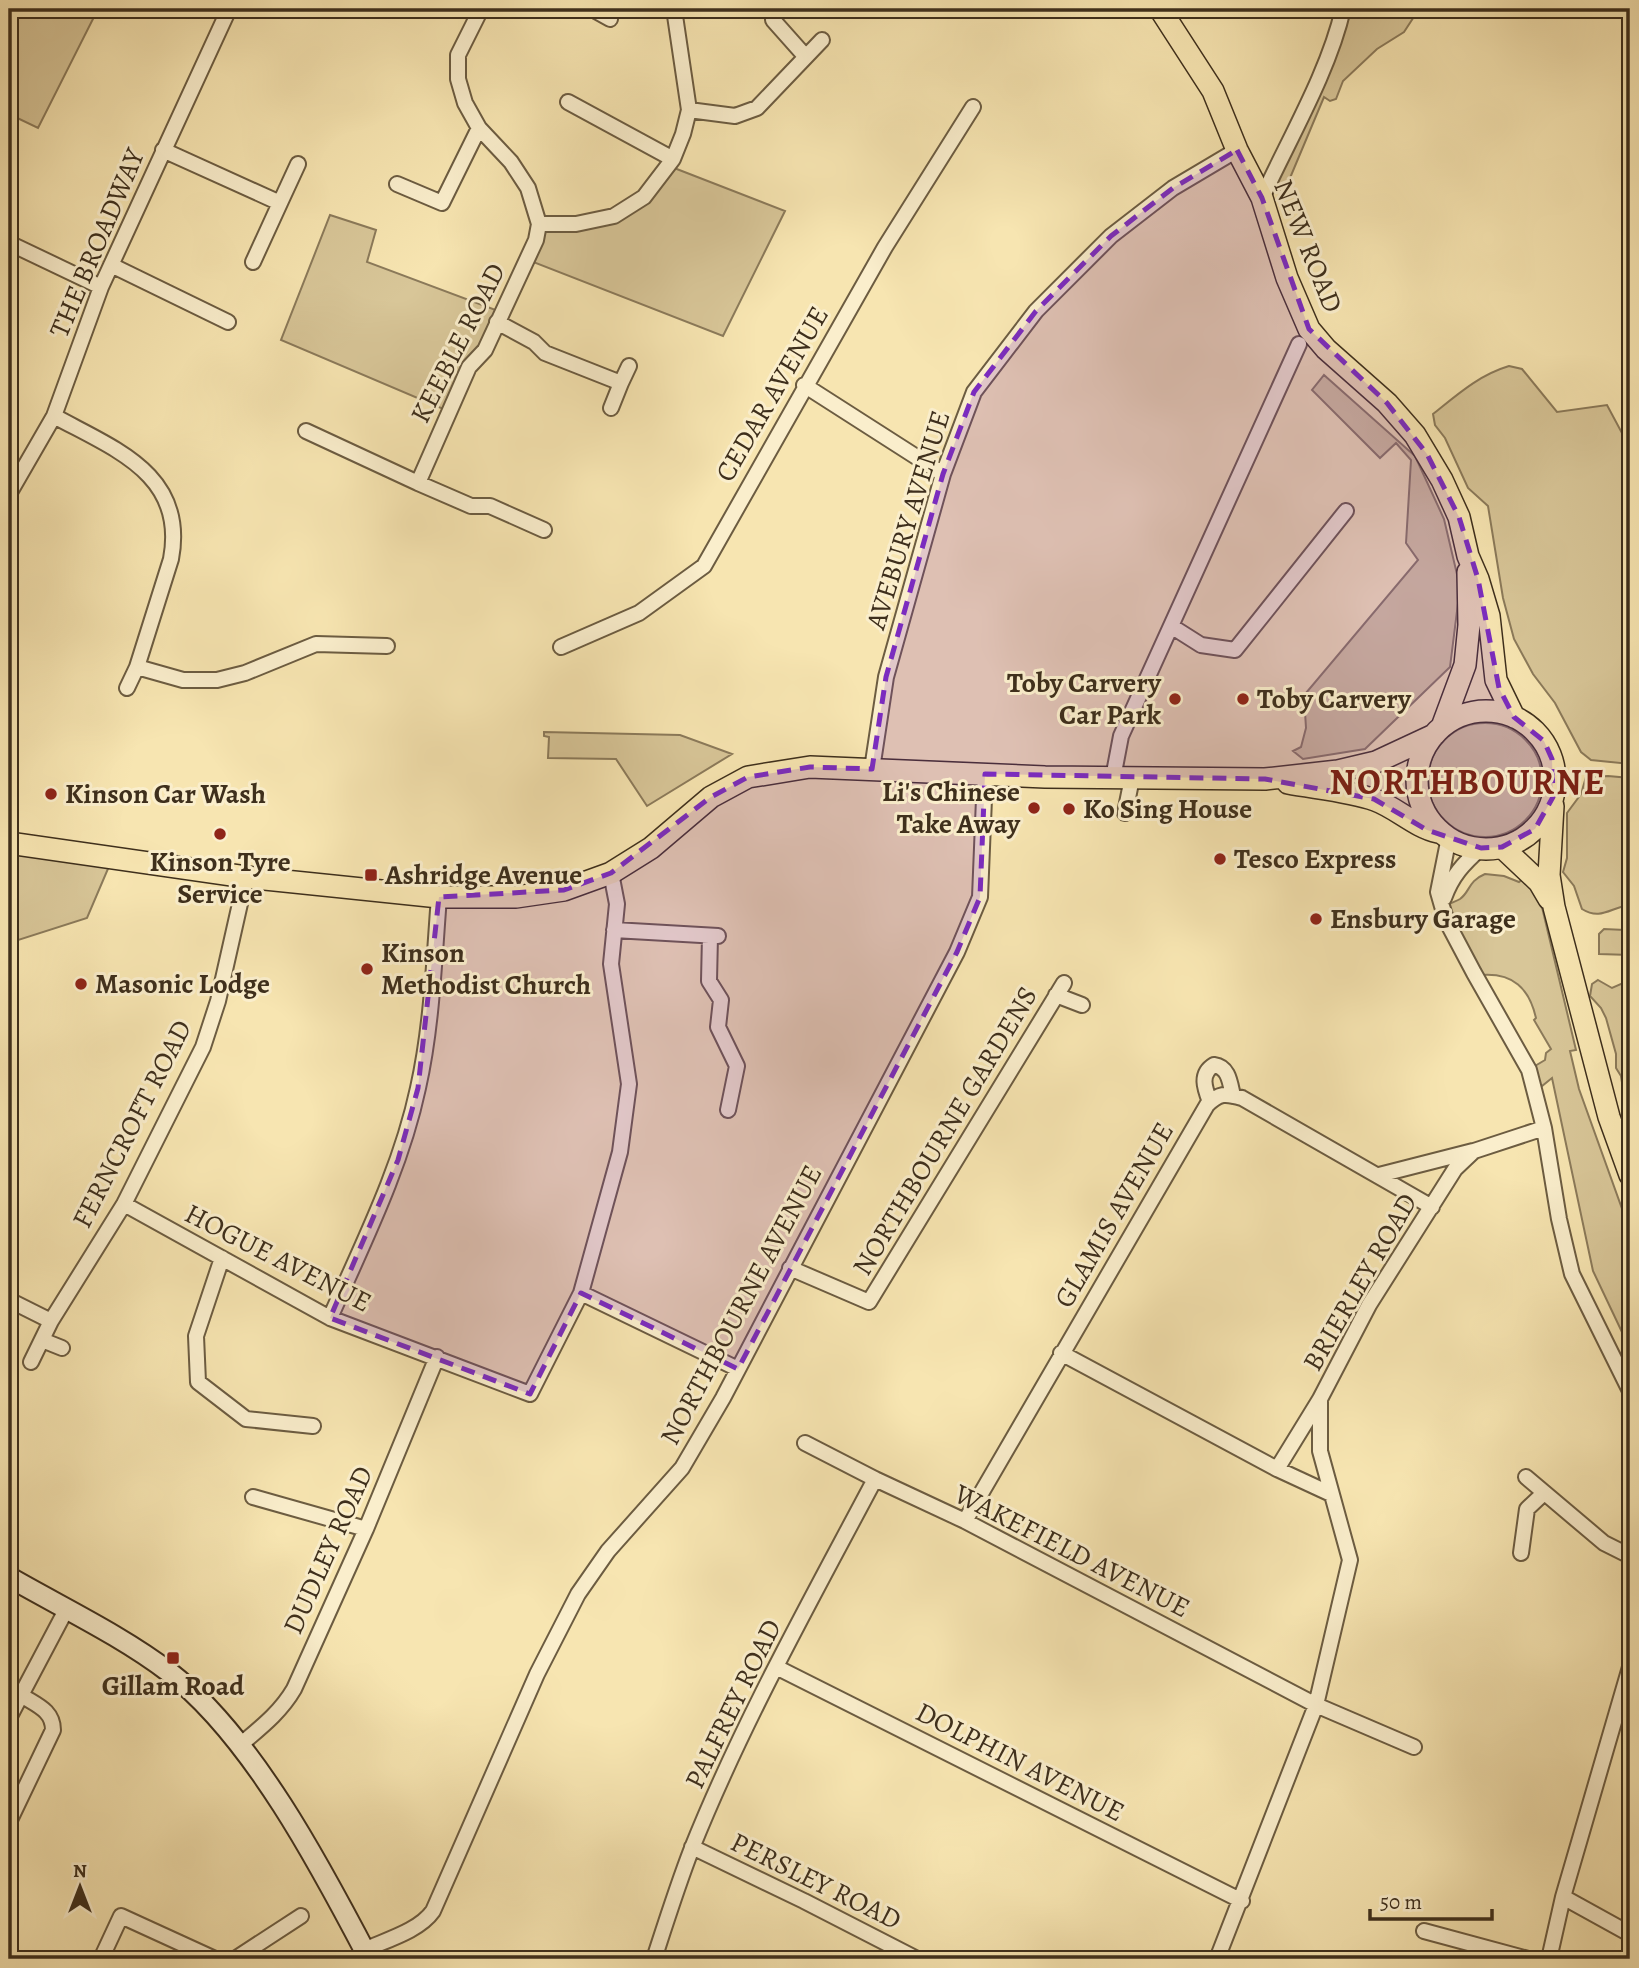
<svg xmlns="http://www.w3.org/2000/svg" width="1639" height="1968" font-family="Alegreya,serif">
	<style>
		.green { fill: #d8c698; stroke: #8b7a5a; stroke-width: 2 }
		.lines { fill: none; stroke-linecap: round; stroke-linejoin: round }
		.street-casing { stroke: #6c5c41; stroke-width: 18 }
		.secondary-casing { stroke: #3e2f1c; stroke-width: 23 }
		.primary-casing { stroke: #3e2f1c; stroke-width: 24 }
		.street { stroke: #faeecc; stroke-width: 14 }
		.secondary { stroke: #faeecc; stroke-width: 19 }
		.primary { stroke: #f7e5b1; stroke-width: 21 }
		.marked { fill: #7b2cbf; fill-opacity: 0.2; stroke: #7b2cbf; stroke-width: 5; stroke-dasharray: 14 9; stroke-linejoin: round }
		.poi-dot { fill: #8f2418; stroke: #faeecc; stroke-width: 2.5 }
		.labels { text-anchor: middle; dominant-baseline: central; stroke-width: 6; stroke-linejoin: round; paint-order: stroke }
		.street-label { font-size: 28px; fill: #3e2f1c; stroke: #faeecc }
		.poi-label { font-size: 28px; font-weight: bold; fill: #3e2f1c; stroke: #faeecc; text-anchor: start }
		.district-label { font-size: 35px; font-weight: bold; letter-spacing: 2px; fill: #7a1f14; stroke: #faeecc }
	</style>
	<rect width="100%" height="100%" fill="#f7e5b1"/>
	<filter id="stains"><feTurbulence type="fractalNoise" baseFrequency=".00286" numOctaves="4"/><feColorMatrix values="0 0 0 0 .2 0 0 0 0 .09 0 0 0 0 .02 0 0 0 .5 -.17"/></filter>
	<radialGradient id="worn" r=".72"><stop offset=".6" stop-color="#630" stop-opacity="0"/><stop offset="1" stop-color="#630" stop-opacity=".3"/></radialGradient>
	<path class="green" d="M 9,9 L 98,9 L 38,128 L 9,114 Z
		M 1345,9 L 1419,9 L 1404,32 L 1377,49 L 1343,81 L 1336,99 L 1330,101 L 1324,97 L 1290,178 L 1282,189 L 1276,192 L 1273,189 Z
		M 669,166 L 785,211 L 723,336 L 528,260 L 539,224 L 614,216 Z
		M 330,215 L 376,230 L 367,262 L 501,312 L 448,411 L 281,340 Z
		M 1509,366 L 1522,369 L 1557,412 L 1607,405 L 1630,448 L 1630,764 L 1591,760 L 1581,752 L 1555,703 L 1533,674 L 1514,639 L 1503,598 L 1488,506 L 1468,488 L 1445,438 L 1435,425 L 1433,414 C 1458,394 1479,375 1509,366 Z
		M 1324,375 L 1415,456 L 1444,519 L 1460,587 L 1450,667 L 1365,749 L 1303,759 L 1293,751 L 1301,747 L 1306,728 L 1305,712 L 1295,706 L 1418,560 L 1406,543 L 1411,460 L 1396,443 L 1380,458 L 1312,390 Z
		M1428 780a57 57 0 1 1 114 0a57 57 0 1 1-114 0Z
		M 544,732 L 680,735 L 732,754 L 647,806 L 616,759 L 548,758 L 549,737 L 544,736 Z
		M 1608,776 L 1630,778 L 1630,905 C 1611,907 1601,921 1582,909 L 1574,886 L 1563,872 L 1567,858 L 1567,813 L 1581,794 L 1586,777 Z
		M 9,843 L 113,857 L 87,918 L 9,943 Z
		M 1485,874 L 1504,876 L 1519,882 L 1524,878 L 1541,903 L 1576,1050 L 1570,1051 L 1579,1089 L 1630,1231 L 1630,1349 L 1593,1271 L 1552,1078 L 1542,1086 L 1538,1084 L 1535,1066 L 1545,1060 L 1546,1053 L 1551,1049 L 1534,1020 L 1536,1018 C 1529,988 1513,973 1482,975 L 1462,942 L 1456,922 L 1448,919 L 1449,904 C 1453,902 1457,901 1460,899 C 1470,892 1468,881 1485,874 Z
		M 1630,928 L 1630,955 L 1599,954 L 1599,934 L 1604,929 L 1625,930 Z
		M 1598,980 L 1612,988 L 1630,980 L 1630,1110 L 1625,1102 L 1621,1076 L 1616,1068 L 1616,1054 L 1606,1018 L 1601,1008 L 1590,996 L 1592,984 Z"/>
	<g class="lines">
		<defs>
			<path id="street" d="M 592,9 L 610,19
				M 773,20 L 805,56
				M 568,102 L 673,159
				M 689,110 L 735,116 L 757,108 L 822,40
				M 163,150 L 280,203 L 298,164
				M 397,184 L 442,203 L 479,128
				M 1262,198 C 1289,139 1329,71 1343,9
				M 539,224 L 576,224 L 614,216 L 644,197 L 673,159 L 683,134 L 689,110 L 674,9
				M 9,243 L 101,287
				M 253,262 L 280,203
				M 111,265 L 228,322
				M 497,322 L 534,342 L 545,353 L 621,383 L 611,408
				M 621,383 L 629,366
				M 804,385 L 943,474
				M 54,416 C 114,449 187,474 171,559 L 137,667 L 127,688
				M 306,431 L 418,483 L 469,367 L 485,350 L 536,240 L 539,224 L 528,188 L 511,162 L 479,128 L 465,103 L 458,79 L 458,55 L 481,9
				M 418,483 L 471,506 L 490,506 L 544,530
				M 9,494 L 54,416 L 101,287 L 229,9
				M 1171,626 L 1201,645 L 1235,650 L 1346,511
				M 561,647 L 639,613 L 704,566 L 885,247 L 973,107
				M 137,667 L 183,680 L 217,680 L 245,673 L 316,644 L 387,646
				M 872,769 L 886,677 L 943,474 L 974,392 L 1036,311 L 1111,236 L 1173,188 L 1237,150
				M 1113,778 L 1121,736 L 1299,344
				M 1125,813 L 1132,778
				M 1449,837 L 1438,892 L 1442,906 L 1447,922 L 1474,973 L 1529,1070 L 1544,1128 L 1559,1219 L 1572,1274 L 1630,1391
				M 1444,898 C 1452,876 1463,864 1481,848
				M 614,930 L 718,936
				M 710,936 L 709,981 L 721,1000 L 718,1027 L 737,1066 L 728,1110
				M 1056,995 L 1082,1005
				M 1210,1102 C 1205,1089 1199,1074 1214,1065 C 1229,1067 1230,1083 1233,1096
				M 1379,1175 L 1473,1151
				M 124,1204 L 330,1318 L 530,1394 L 581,1293 L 620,1152 L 629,1084 L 611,964 L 617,904 L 611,873
				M 222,1258 L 196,1336 L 198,1382 L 246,1419 L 313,1426
				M 790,1268 L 869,1302 L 1064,983
				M 581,1293 L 738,1369
				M 9,1300 L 51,1321
				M 330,1318 C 363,1243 401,1168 418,1088 C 432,1026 434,960 439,897
				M 42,1340 L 62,1348
				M 1061,1353 L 1277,1469 L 1320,1399
				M 31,1362 L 51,1321 L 124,1204 L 203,1047 L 218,1001 L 246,877
				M 805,1443 L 875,1479 L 965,1521 L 1316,1705 L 1414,1747
				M 1277,1469 L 1331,1494
				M 1526,1477 L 1604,1543 L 1630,1556
				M 253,1497 L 366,1529
				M 965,1521 L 1207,1105 C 1219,1093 1225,1093 1242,1098 L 1432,1207
				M 1521,1553 L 1527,1509 L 1544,1493
				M 776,1667 L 1242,1901
				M 9,1718 L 66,1610
				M 239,1746 C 260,1728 280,1713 294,1689 L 366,1529 L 437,1357
				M 9,1822 L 53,1730 C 53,1710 36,1705 21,1695
				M 692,1847 L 804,1901 L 917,1959
				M 1563,1897 L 1630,1934
				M 1424,1931 L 1528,1959
				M 364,1950 C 386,1940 419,1931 433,1911 L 537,1674 L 578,1594 L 608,1551 L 682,1468 L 723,1398 L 957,952 L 980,897 L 985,774
				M 101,1959 L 121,1916 L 215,1959
				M 235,1959 L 301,1916
				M 654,1959 C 666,1922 678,1884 692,1848 C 743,1721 811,1600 875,1479
				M 1217,1959 L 1316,1705 L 1350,1560 L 1320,1451 L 1320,1399 L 1369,1305 L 1455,1169 L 1474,1151 L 1544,1128
				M 1549,1959 L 1563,1897 L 1630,1667"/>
			<path id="secondary" d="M 9,1577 C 61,1607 122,1636 169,1672 C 252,1736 321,1867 369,1959"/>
			<path id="primary" d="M 1160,9 L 1213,91 L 1237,150 L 1262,198 L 1287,278 L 1309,329 L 1326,349 L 1387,403 L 1415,435 L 1442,480 L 1459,517 L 1468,556 L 1478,579 L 1489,616 L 1496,680 L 1514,717
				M1417 780a69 69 0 1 1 138 0a69 69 0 1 1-138 0Z
				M 1442,727 L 1465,665 L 1469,625 L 1468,572
				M 1288,783 C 1314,788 1350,791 1375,800 C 1397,808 1415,827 1438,832
				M 1553,806 L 1549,875 L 1554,907 L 1609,1117 L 1630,1175
				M 9,843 L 246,877 L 333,886 L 439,897 L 516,897 L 564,890 L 611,873 L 651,848 L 711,797 L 748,777 L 810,767 L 1045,777 L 1265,779 L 1338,771 L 1376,762 L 1434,735
				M 1502,847 L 1539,882 L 1549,899"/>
		</defs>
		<use href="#street" class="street-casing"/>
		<use href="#secondary" class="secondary-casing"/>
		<use href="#primary" class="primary-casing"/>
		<use href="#street" class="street"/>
		<use href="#secondary" class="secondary"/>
		<use href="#primary" class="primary"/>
	</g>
	<path class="marked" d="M 1237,150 L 1262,198 L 1309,329 L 1387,403 L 1427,454 L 1459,517 L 1478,579 L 1499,688 L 1514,717 L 1544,741 L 1552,759 L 1553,797 L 1535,829 L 1502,847 L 1481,848 L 1427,830 L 1374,799 L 1265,779 L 985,774 L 980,897 L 957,952 L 738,1369 L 581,1293 L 530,1394 L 330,1318 L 398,1160 L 418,1088 L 439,897 L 564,890 L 611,873 L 711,797 L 748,777 L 810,767 L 872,769 L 886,677 L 943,474 L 974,392 L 1036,311 L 1111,236 L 1173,188 Z"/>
	<g class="poi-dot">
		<circle cx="1175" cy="699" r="7"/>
		<circle cx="1243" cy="699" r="7"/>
		<circle cx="51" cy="794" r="7"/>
		<circle cx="1034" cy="808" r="7"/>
		<circle cx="1069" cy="809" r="7"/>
		<circle cx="220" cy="834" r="7"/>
		<circle cx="1220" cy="859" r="7"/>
		<rect x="364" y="868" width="14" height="14" rx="3.5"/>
		<circle cx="1316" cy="919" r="7"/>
		<circle cx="367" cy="969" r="7"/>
		<circle cx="81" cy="984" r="7"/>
		<rect x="166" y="1651" width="14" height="14" rx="3.5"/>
	</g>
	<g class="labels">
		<g class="street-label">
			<text transform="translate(97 243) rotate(-67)">THE BROADWAY</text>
			<text transform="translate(1308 246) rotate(68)">NEW ROAD</text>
			<text transform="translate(458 343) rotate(-63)">KEEBLE ROAD</text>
			<text transform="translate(772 394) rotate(-60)">CEDAR AVENUE</text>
			<text transform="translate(908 520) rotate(-73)">AVEBURY AVENUE</text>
			<text transform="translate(132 1124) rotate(-63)">FERNCROFT ROAD</text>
			<text transform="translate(945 1131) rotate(-59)">NORTHBOURNE GARDENS</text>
			<text transform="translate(1114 1215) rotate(-60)">GLAMIS AVENUE</text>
			<text transform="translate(278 1258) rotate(27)">HOGUE AVENUE</text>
			<text transform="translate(1360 1282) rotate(-60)">BRIERLEY ROAD</text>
			<text transform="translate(741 1305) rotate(-62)">NORTHBOURNE AVENUE</text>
			<text transform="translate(328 1550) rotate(-66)">DUDLEY ROAD</text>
			<text transform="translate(1072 1551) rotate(27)">WAKEFIELD AVENUE</text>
			<text transform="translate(733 1704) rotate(-64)">PALFREY ROAD</text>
			<text transform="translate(1020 1762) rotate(27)">DOLPHIN AVENUE</text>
			<text transform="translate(816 1881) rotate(26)">PERSLEY ROAD</text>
		</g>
		<g class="poi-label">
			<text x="1161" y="683" text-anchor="end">Toby Carvery<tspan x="1161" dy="32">Car Park</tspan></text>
			<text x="1257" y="699">Toby Carvery</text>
			<text x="1020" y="792" text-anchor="end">Li's Chinese<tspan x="1020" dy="32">Take Away</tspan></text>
			<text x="65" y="794">Kinson Car Wash</text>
			<text x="1083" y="809">Ko Sing House</text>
			<text x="1234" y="859">Tesco Express</text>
			<text x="220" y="862" text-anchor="middle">Kinson Tyre<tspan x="220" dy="32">Service</tspan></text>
			<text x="385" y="875">Ashridge Avenue</text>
			<text x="1330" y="919">Ensbury Garage</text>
			<text x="381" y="953">Kinson<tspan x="381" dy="32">Methodist Church</tspan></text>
			<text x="95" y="984">Masonic Lodge</text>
			<text x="173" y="1686" text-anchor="middle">Gillam Road</text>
		</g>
		<g class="district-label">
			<text x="1468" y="782">NORTHBOURNE</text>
		</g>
	</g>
	<rect width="1639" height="1968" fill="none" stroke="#f7e5b1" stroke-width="35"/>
	<rect x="10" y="10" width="1618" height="1947" fill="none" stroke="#3e2f1c" stroke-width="3.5"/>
	<rect x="18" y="18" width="1604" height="1933" fill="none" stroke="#3e2f1c" stroke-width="2"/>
	<g transform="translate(80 1887)" stroke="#faeecc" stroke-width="5" paint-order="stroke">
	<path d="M0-5L12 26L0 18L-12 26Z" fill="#3e2f1c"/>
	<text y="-10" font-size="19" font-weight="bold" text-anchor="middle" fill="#3e2f1c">N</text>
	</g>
	<path d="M1370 1909v10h122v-10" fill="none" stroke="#3e2f1c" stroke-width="3.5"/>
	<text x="1380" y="1909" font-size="21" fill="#3e2f1c" stroke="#faeecc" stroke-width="5" paint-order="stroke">50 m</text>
	<rect width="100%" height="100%" filter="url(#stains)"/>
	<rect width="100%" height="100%" fill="url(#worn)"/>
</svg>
